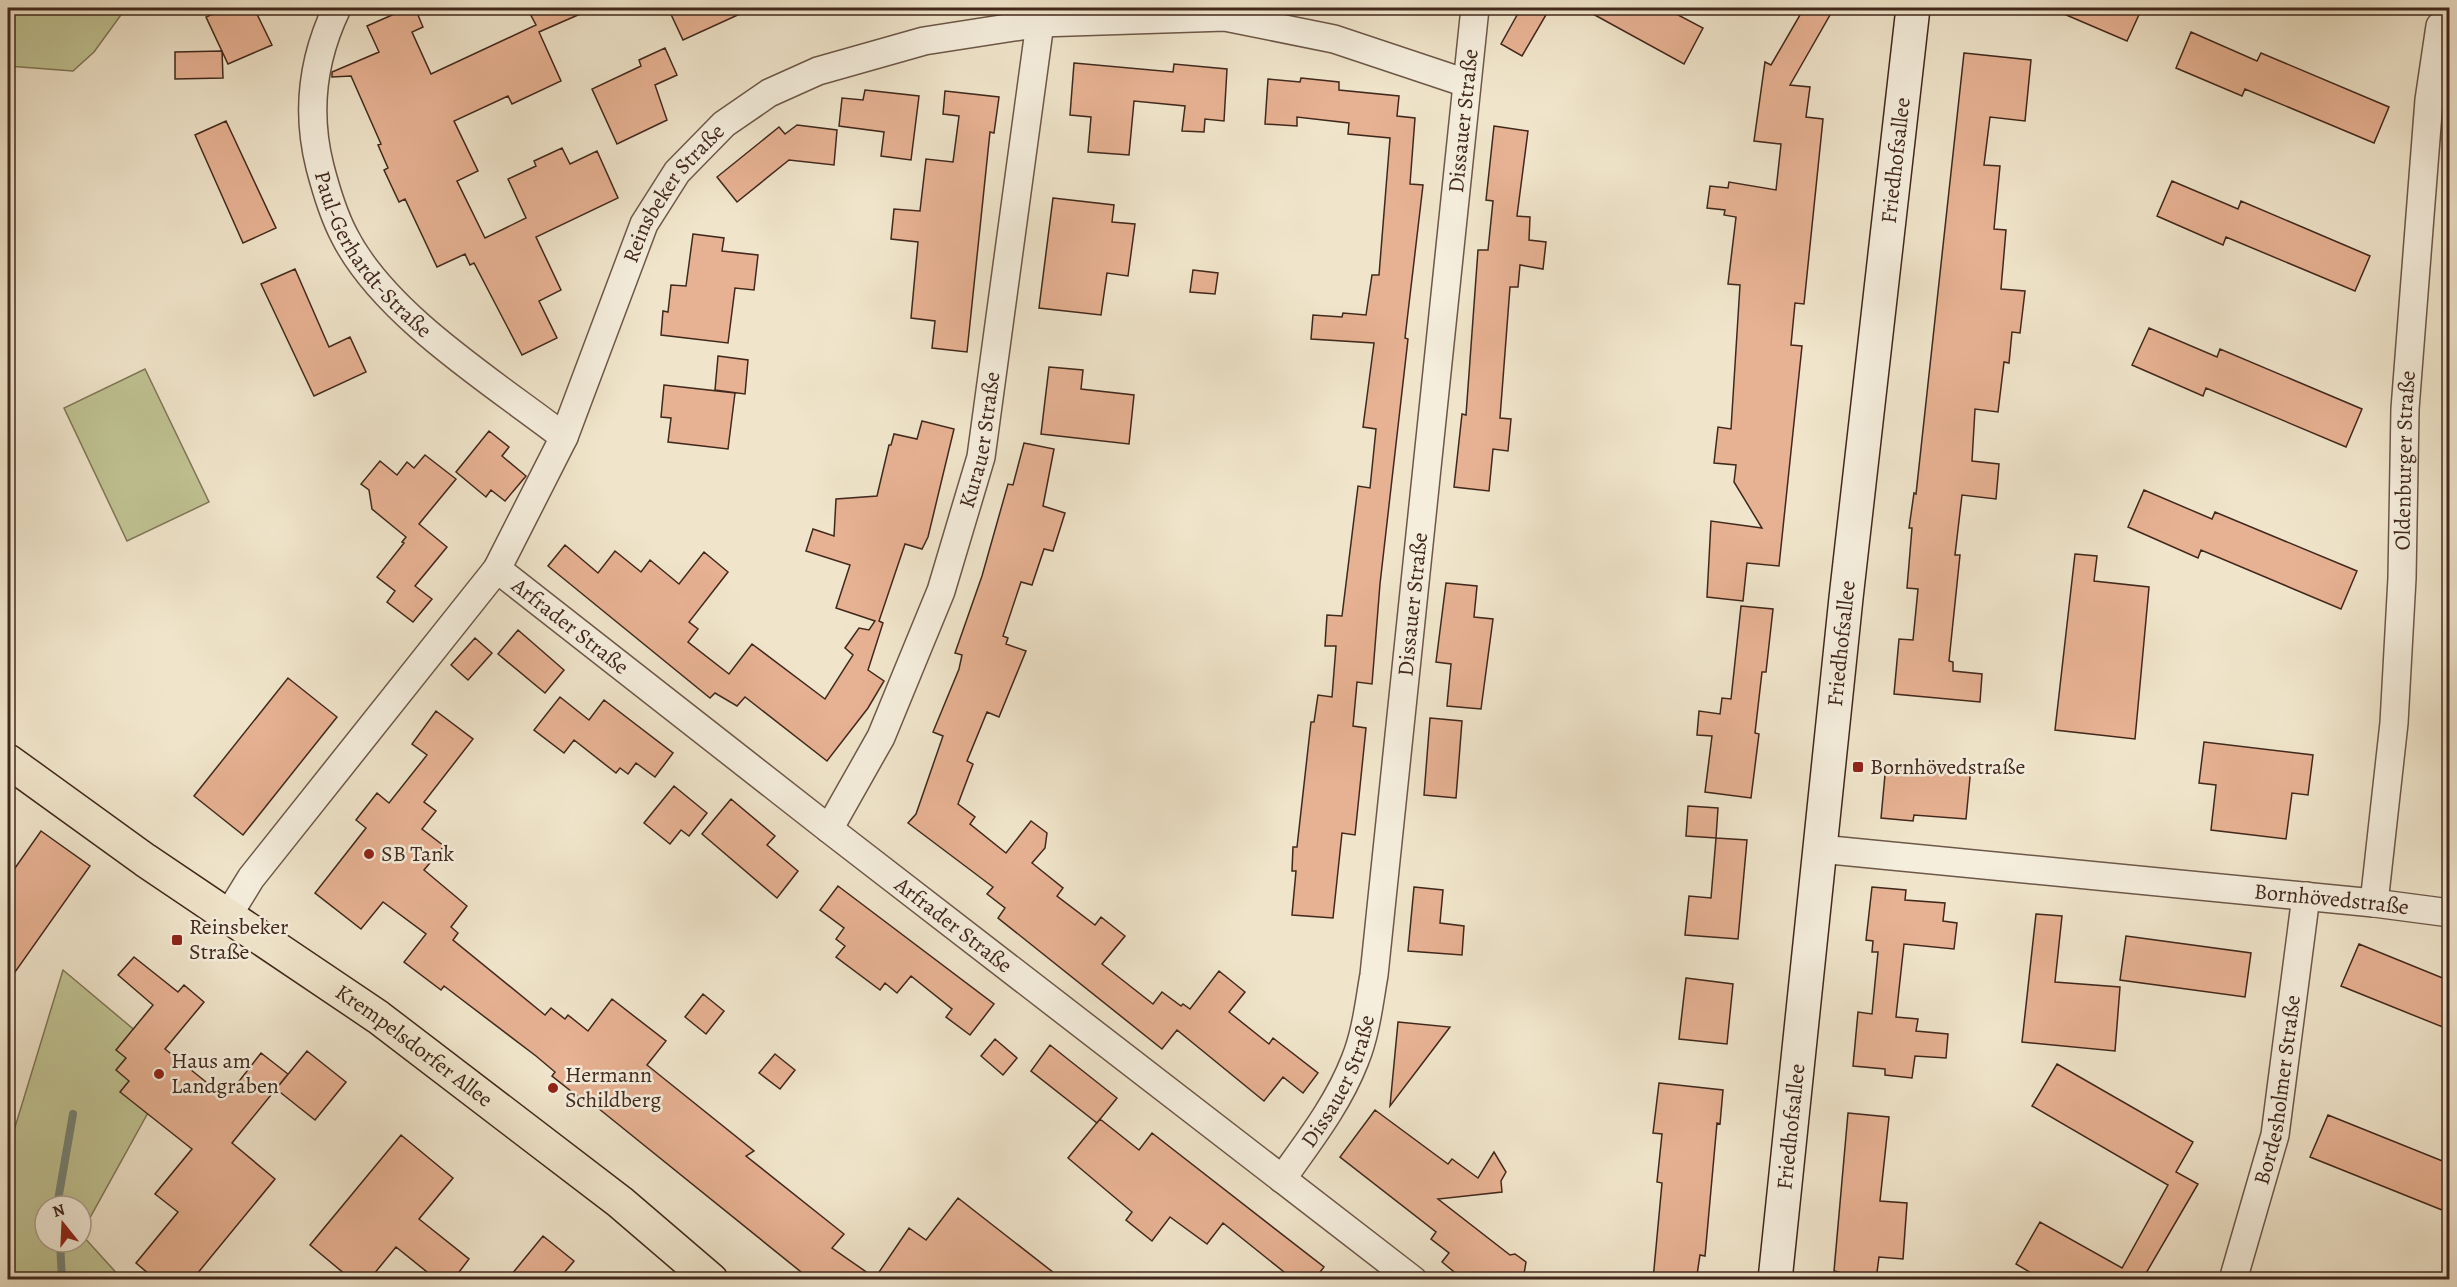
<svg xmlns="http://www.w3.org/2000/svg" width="2457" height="1287" viewBox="0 0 2457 1287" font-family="Alegreya,serif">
<rect width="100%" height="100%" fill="#f0e5cb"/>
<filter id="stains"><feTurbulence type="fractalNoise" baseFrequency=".00333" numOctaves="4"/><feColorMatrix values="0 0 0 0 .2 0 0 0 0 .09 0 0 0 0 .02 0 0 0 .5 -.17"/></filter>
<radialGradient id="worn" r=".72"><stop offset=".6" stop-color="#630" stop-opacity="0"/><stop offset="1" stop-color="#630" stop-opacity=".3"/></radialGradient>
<path fill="#c0c393" stroke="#807658" stroke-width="1.5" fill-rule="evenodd" d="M8 8H126L94 52 73 71 8 66Z
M145 369 209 502 127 541 64 408Z
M63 970 175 1064 81 1234 122 1279 8 1280V1150ZM45 1206H81V1242H45Z"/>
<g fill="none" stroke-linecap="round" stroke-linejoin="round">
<path stroke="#768377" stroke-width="8" d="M57 1206 73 1114
M60 1242 62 1280"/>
</g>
<path fill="#e7b293" stroke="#41281c" stroke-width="1.5" d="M226 8H254L272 45 228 64 206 17Z
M408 8H415L423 27 412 32 431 74 536 25 527 8H594L539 32 561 81 512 104 508 96 454 121 478 171 457 181 485 238 526 218 508 179 536 166 534 161 562 148 570 164 597 151 618 198 536 237 561 290 539 301 557 338 522 355 474 263 470 265 465 254 437 267 405 199 399 202 384 170 388 168 378 145 381 144 351 76 332 77V72L379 52 367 26Z
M668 8H753L683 40Z
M1521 8H1550L1522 56 1501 44Z
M1582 8H1665L1703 28 1684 64Z
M1804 8H1834L1790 85 1810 87 1806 117 1823 119 1804 304 1795 303 1791 345 1802 346 1779 566 1747 563 1743 601 1707 597 1711 521 1762 528 1734 482 1736 465 1714 463 1718 427 1731 429 1740 285 1728 284 1736 217 1724 215 1725 210 1707 208 1710 186 1728 188 1729 182 1776 190 1781 144 1754 141 1765 62 1771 65Z
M2050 8H2142L2127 41Z
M2191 32 2257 61 2261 53 2389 107 2374 143 2245 89 2242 96 2176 68Z
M665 48 677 75 655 85 667 120 617 144 592 89 641 66 639 60Z
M222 51 223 78 175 79V52Z
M1964 53 2031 60 2025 121 1990 117 1984 165 2000 166 1994 229 2006 230 2001 289 2025 291 2020 333 2012 332 2009 363 2004 362 1998 412 1975 409 1972 461 1999 464 1996 499 1962 495 1955 555H1960L1949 661 1953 662V671L1982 674 1980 702 1894 694 1899 639 1913 640 1918 589 1907 588 1912 528H1909L1914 493 1916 494Z
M1074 63 1173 72 1174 64 1227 69 1224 121 1205 119 1204 132 1182 131 1185 106 1134 101 1129 155 1088 152 1091 117 1070 115Z
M1301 78 1339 82V90L1399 96 1397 116 1415 118 1410 184 1423 185 1405 338 1408 339 1380 584 1372 684 1357 682 1353 726 1366 728 1355 835 1342 833 1333 918 1292 915 1296 871H1292L1293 847H1297L1311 722H1314L1318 695 1332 697 1336 646H1325L1327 615 1342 616 1358 486 1370 488 1376 429 1363 427 1374 343 1311 339 1313 315 1342 317 1343 313 1366 315 1372 275H1379L1390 138 1348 134 1349 123 1297 117V126L1265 124 1268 79 1300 82Z
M865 90 919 96 911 160 881 156 884 132 839 126 842 98 863 100Z
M945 91 999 97 994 133 990 132 967 352 932 348 935 321 911 318 918 242 891 239 894 209 920 211 926 159 953 162 959 116 943 114Z
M226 121 276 228 243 243 195 135Z
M797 125 837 130 834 165 789 160 737 202 717 177 779 127 785 134Z
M1494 126 1528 131 1517 216 1530 217 1529 240 1546 242 1543 269 1520 265 1518 287H1510L1500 418 1511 419 1508 451 1493 449 1489 491 1454 487 1462 414 1466 415 1478 250H1488L1493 201 1486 200Z
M2172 181 2238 209 2241 201 2370 256 2355 291 2226 237 2223 245 2157 216Z
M1053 198 1114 205 1112 222 1135 224 1128 276 1107 273 1101 315 1039 308Z
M693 234 724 238 722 251 758 255 754 290 735 288 728 343 661 335 663 311 668 312 671 285 686 286Z
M295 269 329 347 350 337 366 372 314 396 261 284Z
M1193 270 1218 273 1215 294 1190 292Z
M2149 328 2217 357 2220 349 2362 409 2346 447 2206 388 2203 396 2132 365Z
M718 356 748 360 745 394 715 390Z
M1049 367 1083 370 1081 389 1134 395 1129 444 1041 434Z
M664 385 735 393 728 449 668 442 671 418 661 417Z
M922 421 954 429 928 537 922 549 905 544 879 621 883 623 868 670 884 681 868 708 827 761 745 697 737 706 715 693 710 698 548 566 565 545 598 573 615 551 641 572 650 560 679 584 704 552 728 572 689 622 698 629 688 642 729 674 752 644 825 699 853 655 845 648 859 628 869 630 875 621 836 608 850 565 806 551 813 529 834 536 836 499 877 496 889 445H891L894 434 917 439Z
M489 431 509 447 502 456 526 476 505 501 491 490 486 497 456 472Z
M1024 443 1054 449 1043 506 1065 513 1053 551 1044 549 1032 585 1021 582 1003 636 1008 638 1006 644 1026 651 999 717 987 712 967 761 973 764 958 804 975 817 970 824 1006 853 1031 821 1047 833 1045 848 1032 863 1063 888 1057 896 1095 925 1101 917 1125 936 1102 964 1153 1004 1162 992 1181 1006 1183 1004 1190 1009 1219 971 1245 992 1229 1012 1269 1044 1273 1038 1318 1073 1303 1093 1283 1077 1264 1101 1177 1030 1162 1049 998 918 1005 908 987 894 993 887 908 823 916 814 943 736 933 732 959 669 962 655 955 653 982 576 1008 484 1013 485Z
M425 455 456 479 419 524 447 547 415 586 432 599 413 622 387 602 395 591 377 577 404 543 402 542 406 537 372 509 369 490 361 484 380 461 397 475 407 462 414 468Z
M2144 490 2212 519 2215 512 2357 571 2341 609 2201 550 2198 558 2128 527Z
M2075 554 2097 556 2094 581 2149 587 2135 739 2055 730Z
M1446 583 1477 586 1474 617 1493 619 1481 709 1447 706 1451 664 1436 662Z
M1741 606 1773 609 1766 672H1762L1755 733 1759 734 1751 798 1705 792 1712 736 1697 735 1699 711 1720 714 1722 698 1731 699Z
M518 630 564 670 545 693 498 654Z
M475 638 492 653 468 680 451 665Z
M288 678 337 717 243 835 194 796Z
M560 697 589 720 604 700 673 753 655 777 636 763 628 774 620 768 616 773 574 740 564 753 534 730Z
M436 711 473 739 424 802 436 811 422 829 444 846 424 870 467 906 451 927 458 933 453 940 545 1015 551 1008 565 1019 568 1015 588 1031 612 999 666 1041 647 1065 754 1151 746 1156 844 1234 832 1248 875 1278 909 1228 926 1240 958 1198 1063 1280H811L593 1104 591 1107 552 1076 555 1072 536 1056 444 986 441 990 404 962 426 934 383 902 361 929 315 893 366 828 356 820 377 793 389 803 427 755 412 744Z
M1430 718 1462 721 1456 798 1424 795Z
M2204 742 2313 755 2308 795 2292 793 2286 839 2211 830 2216 785 2199 783Z
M1886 764 1946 770 1947 764 1971 767 1966 819 1914 815 1913 821 1881 818Z
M674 786 707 813 689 836 681 830 670 844 644 823Z
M731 799 775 836 767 845 798 871 777 898 702 834Z
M1688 806 1718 808 1716 838 1686 836Z
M41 831 90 866 8 982V878Z
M1716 838 1747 840 1738 939 1685 935 1689 896 1711 898Z
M838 886 994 1004 970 1035 946 1017 952 1009 911 976 897 993 885 983 880 990 836 957 845 946 836 939 844 928 820 910Z
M1414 887 1443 890 1440 923 1464 926 1462 955 1408 951Z
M1872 887 1906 890 1905 900 1945 903 1943 921 1957 923 1954 949 1904 944 1896 1017 1918 1019 1916 1031 1948 1034 1946 1058 1915 1056 1912 1078 1885 1075V1069L1853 1066 1858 1012 1872 1014 1878 952H1872L1873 941 1866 940Z
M2036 914 2062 916 2055 982 2120 987 2115 1051 2022 1042Z
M2126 936 2251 953 2245 997 2120 980Z
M2359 944 2450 981V1030L2341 986Z
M134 957 178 992 184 985 204 1002 165 1049 226 1098 261 1053 288 1074 232 1143 275 1179 192 1280H156L136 1263 178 1212 155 1194 192 1149 120 1092 129 1081 116 1070 126 1058 116 1050 153 1005 118 975Z
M1686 978 1733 984 1727 1044 1679 1039Z
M703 994 724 1011 706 1034 685 1017Z
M1398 1022 1450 1027 1390 1106Z
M995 1039 1017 1058 1003 1075 981 1056Z
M1050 1045 1117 1098 1097 1123 1031 1071Z
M307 1051 346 1082 315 1120 276 1089Z
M775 1054 795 1070 780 1089 759 1073Z
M2057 1064 2193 1142 2176 1172 2198 1184 2142 1280H2043L2016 1264 2040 1222 2122 1268 2168 1185 2032 1106Z
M1659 1083 1723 1090 1720 1124 1717 1123 1705 1256 1700 1255 1697 1275 1677 1273 1676 1280H1653L1662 1183 1657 1182 1662 1134 1653 1133Z
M1375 1110 1448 1164 1452 1159 1478 1178 1494 1152 1506 1172 1501 1181 1502 1192 1438 1199 1510 1255 1515 1254 1526 1262 1523 1280H1464L1442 1262 1449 1253 1431 1239 1436 1232 1340 1157Z
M1848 1113 1889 1117 1880 1201 1907 1203 1903 1259 1879 1257 1876 1280H1838L1839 1272 1834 1271Z
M2328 1115 2450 1164V1191L2442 1210 2310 1157Z
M1100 1119 1139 1150 1152 1133 1324 1267 1314 1280H1294L1223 1223 1207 1244 1170 1217 1152 1241 1126 1220 1132 1212 1068 1158Z
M401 1135 453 1178 419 1219 469 1259 453 1280H437L396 1247 369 1280H352L310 1245Z
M543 1236 574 1261 558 1280H507Z"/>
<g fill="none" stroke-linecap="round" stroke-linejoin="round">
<g stroke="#6d5748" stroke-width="30">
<g id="street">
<path id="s1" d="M337 8C313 58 306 112 320 167 326 190 333 214 344 235 384 315 494 383 564 437"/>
<path id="s2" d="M497 569 829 829 1413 1280"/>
<path id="s3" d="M829 829 881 737 941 591 981 457 1040 23"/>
<path id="s4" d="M1820 849 2374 903 2450 913"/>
<path id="s5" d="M2374 903 2394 723 2402 578 2405 409 2429 100 2440 26H2450"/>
<path id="s6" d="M227 917 251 878 497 569 564 437 644 224 677 172 724 124 769 93 818 71 924 41 1040 23 1225 17 1334 39 1466 83"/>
<path id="s7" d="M1282 1179C1309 1141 1338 1104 1355 1060 1366 1033 1369 1003 1374 975L1475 8"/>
<path id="s8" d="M2233 1280 2275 1135 2306 896"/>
</g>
</g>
<g stroke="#41281c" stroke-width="36">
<g id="secondary">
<path id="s9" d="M1775 1280 1846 598 1913 8"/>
</g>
</g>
<g stroke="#41281c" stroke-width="36">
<g id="primary">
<path id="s10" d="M8 761 145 860 378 1017 620 1202 711 1280"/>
</g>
</g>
<use href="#street" stroke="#f5eedd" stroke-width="27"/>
<use href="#secondary" stroke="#f5eedd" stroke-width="33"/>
<use href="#primary" stroke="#f0e5cb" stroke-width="33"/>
</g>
<g fill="#8f2418" stroke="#f5eedd" stroke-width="2">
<rect x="1852" y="761" width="12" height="12" rx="3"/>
<circle cx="369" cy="854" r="6"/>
<rect x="171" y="934" width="12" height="12" rx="3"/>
<circle cx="159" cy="1074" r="6"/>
<circle cx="553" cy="1088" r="6"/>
</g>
<g text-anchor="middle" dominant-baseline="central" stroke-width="5" stroke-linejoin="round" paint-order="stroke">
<g font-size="22" fill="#41281c" stroke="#f5eedd">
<text stroke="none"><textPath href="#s7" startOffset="1086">Dissauer Straße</textPath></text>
<text stroke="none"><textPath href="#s9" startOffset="1126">Friedhofsallee</textPath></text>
<text stroke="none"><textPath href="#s6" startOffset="858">Reinsbeker Straße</textPath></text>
<text stroke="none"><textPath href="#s1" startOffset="267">Paul-Gerhardt-Straße</textPath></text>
<text stroke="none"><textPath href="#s3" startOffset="420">Kurauer Straße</textPath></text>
<text stroke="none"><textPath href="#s5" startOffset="444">Oldenburger Straße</textPath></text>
<text stroke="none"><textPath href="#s7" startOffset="600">Dissauer Straße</textPath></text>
<text stroke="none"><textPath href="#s2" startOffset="93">Arfrader Straße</textPath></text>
<text stroke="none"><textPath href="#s9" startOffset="640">Friedhofsallee</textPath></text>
<text stroke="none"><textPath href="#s4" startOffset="514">Bornhövedstraße</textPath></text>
<text stroke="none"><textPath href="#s2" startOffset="579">Arfrader Straße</textPath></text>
<text stroke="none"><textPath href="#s10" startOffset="496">Krempelsdorfer Allee</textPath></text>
<text stroke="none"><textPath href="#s7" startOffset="114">Dissauer Straße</textPath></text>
<text stroke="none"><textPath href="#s8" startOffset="196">Bordesholmer Straße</textPath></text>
<text stroke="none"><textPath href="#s9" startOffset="154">Friedhofsallee</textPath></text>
</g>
<g font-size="22" fill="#41281c" stroke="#f5eedd" text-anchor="start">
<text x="1870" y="767">Bornhövedstraße</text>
<text x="381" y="854">SB Tank</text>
<text x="189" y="927">Reinsbeker<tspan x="189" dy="25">Straße</tspan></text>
<text x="171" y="1061">Haus am<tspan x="171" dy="25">Landgraben</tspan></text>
<text x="565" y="1075">Hermann<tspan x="565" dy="25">Schildberg</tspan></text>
</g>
</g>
<rect width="2457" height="1287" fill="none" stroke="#f0e5cb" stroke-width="30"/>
<rect x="9" y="9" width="2439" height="1269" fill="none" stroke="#41281c" stroke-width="3"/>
<rect x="15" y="15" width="2427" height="1257" fill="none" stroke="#41281c" stroke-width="1.5"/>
<g transform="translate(63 1224) rotate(342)"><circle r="28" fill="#f5eedd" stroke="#ad9f90" stroke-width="1.5"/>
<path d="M0-4.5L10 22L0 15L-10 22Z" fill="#8f2418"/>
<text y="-9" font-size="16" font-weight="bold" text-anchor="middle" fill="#41281c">N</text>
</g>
<rect width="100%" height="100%" filter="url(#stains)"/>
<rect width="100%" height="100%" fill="url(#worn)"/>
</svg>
